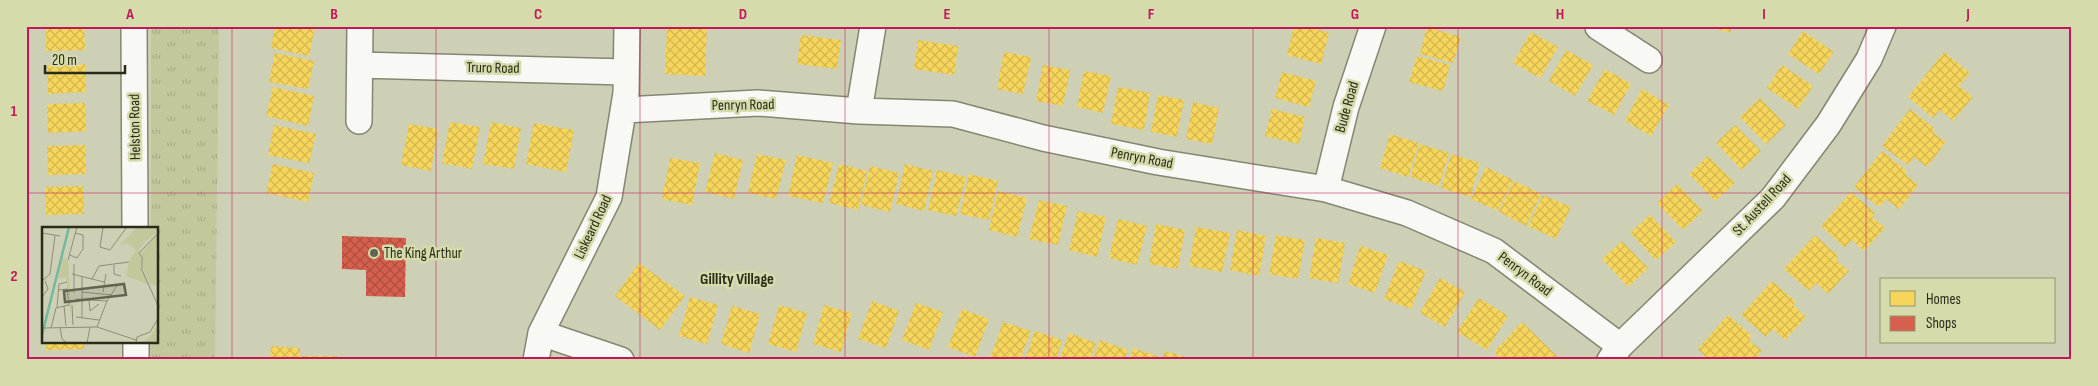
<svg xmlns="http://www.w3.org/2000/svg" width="2098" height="386" viewBox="0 0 2098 386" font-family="'Sofia Sans Condensed',sans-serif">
<defs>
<pattern id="grass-tufts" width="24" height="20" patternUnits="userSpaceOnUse" patternTransform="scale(1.25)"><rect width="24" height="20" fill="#c3c89c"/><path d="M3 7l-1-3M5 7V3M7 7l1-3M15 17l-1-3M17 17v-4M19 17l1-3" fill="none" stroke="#a8ac86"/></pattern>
<pattern id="homes-cross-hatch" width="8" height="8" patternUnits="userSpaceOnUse" patternTransform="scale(1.25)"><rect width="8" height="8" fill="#f6d55c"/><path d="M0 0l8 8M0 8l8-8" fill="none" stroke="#d3b74f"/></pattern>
<pattern id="shops-cross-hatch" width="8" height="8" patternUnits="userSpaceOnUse" patternTransform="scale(1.25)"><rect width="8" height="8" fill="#d6604d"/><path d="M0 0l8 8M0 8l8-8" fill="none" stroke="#ae4f3f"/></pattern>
</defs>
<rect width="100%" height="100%" fill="#cdd0b5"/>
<path fill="url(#grass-tufts)" d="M151 26H219L215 360H150V342H158V228H151Z"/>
<path fill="url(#homes-cross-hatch)" d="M46 26H84L85 50 46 51Z
M275 26 315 27 309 56 271 48Z
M667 26 707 27 705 76 665 74Z
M942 26H960V30Z
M1294 26H1307L1329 33 1321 64 1287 55Z
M1707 26H1732L1730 33Z
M1427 27 1461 37 1453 63 1420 54Z
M1803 31 1834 52 1819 74 1788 54Z
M1531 32 1558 47 1540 78 1513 63Z
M801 35 841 40 837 69 797 64Z
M918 40 958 46 954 75 914 69Z
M1566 50 1593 65 1575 96 1549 81Z
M1004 52 1031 57 1023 94 997 89Z
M1944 52 1970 73 1959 86 1973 97 1953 121 1940 110 1933 118 1908 97Z
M275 53 314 61 308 89 269 82Z
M1417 56 1450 65 1443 91 1409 82Z
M85 64 86 92 48 94 47 65Z
M1043 65 1070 70 1063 106 1036 101Z
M1782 65 1813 86 1798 109 1767 88Z
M1605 69 1631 84 1614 115 1587 101Z
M1084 71 1111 76 1103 113 1077 107Z
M1282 72 1316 81 1309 107 1275 98Z
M273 87 314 96 308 126 266 116Z
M1118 87 1150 93 1144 130 1111 124Z
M1642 89 1669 105 1651 136 1625 121Z
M1158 95 1184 100 1177 137 1151 132Z
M1760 98 1786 125 1766 144 1740 117Z
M1193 102 1219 108 1212 144 1186 139Z
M85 103 86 131 48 133 47 104Z
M1272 109 1305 117 1299 144 1265 136Z
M1910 109 1935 129 1932 132 1946 142 1927 167 1914 157 1908 165 1882 146Z
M450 122 480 127 472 169 442 163Z
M491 122 521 128 514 169 483 164Z
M534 123 574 130 566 172 526 164Z
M409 124 438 129 431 171 401 165Z
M274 125 316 134 309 163 268 155Z
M1735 125 1761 151 1742 170 1716 143Z
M1390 134 1419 143 1408 177 1380 168Z
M1420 144 1449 153 1439 186 1410 177Z
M85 145 86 174 48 175 47 146Z
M1882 151 1907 171 1905 174 1918 185 1899 209 1886 199 1879 207 1854 187Z
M715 153 743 160 734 199 705 192Z
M757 154 786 160 776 199 748 193Z
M1451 154 1480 163 1470 197 1441 188Z
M797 155 833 163 823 203 788 196Z
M1708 156 1735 183 1715 201 1689 174Z
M670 158 700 163 692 205 662 199Z
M273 164 314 173 308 202 266 193Z
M839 164 867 171 858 210 829 203Z
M905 164 933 171 924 211 896 204Z
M870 166 899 173 890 212 861 205Z
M1486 167 1513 180 1498 211 1471 199Z
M937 170 966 177 956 216 928 210Z
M969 174 998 181 989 220 960 214Z
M1514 181 1541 194 1526 226 1499 212Z
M1677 184 1703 211 1683 230 1657 203Z
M83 186 84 214 46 215 45 187Z
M998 191 1027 198 1017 237 989 230Z
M1851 192 1875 213 1872 217 1885 228 1864 251 1852 240 1845 248 1821 226Z
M1543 195 1571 207 1556 239 1528 226Z
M1039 200 1067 206 1058 245 1029 239Z
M1078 211 1106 217 1097 257 1069 250Z
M1650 215 1676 242 1656 260 1630 233Z
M1118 219 1147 226 1137 265 1109 258Z
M1156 224 1185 230 1178 269 1149 264Z
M85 226V228H63V227Z
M1196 227 1230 233 1222 272 1189 266Z
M1237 230 1266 236 1259 276 1230 270Z
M1276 235 1305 240 1298 279 1269 274Z
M1815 235 1838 256 1836 260 1849 271 1828 294 1816 283 1809 291 1784 269Z
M1316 238 1345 243 1338 283 1309 278Z
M1622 241 1648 268 1628 287 1602 259Z
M1360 246 1388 255 1375 293 1348 284Z
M1399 261 1426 271 1411 309 1384 299Z
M639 263 685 296 660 330 615 296Z
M1440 278 1465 292 1445 327 1420 313Z
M1772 281 1796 302 1793 305 1806 317 1785 340 1773 329 1766 337 1741 315Z
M690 297 718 305 707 344 679 336Z
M1479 298 1508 316 1487 350 1457 332Z
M872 301 899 311 886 348 858 339Z
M916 303 943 312 929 350 902 340Z
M779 305 807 313 796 352 768 344Z
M824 305 852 313 841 352 813 344Z
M732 306 760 314 749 353 721 344Z
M962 309 989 319 975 357 948 347Z
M1728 315 1752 336 1749 340 1762 351 1754 360H1709L1698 349Z
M1003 322 1031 331 1020 360 990 359Z
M1522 322 1559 358 1557 360H1502L1494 352Z
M1035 331 1062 340 1056 360H1025Z
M1069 333 1096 343 1090 360H1059Z
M1100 340 1128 350 1124 360H1093Z
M46 342H84V349L46 350Z
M271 346 300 348V356H337V360H270Z
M1133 348 1160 357 1159 360H1129Z
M1165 351 1193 359V360H1162Z"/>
<path fill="url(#shops-cross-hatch)" d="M342 236 406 238 405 297 366 296V270L342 269Z"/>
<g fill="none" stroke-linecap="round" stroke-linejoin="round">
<g stroke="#848672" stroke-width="28">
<path id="street" d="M134 26 135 228
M1598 27 1649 60
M360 65 626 72
M624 110 758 103 859 111 953 114 1043 138 1158 162 1326 189 1407 213 1494 251 1620 346
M859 111 873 26
M359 121 360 26
M1326 189 1346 107 1373 26
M541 333 621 360
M136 342V360
M536 360 541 333 609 197 626 93 627 26
M1610 360 1620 346 1773 198 1828 125 1869 59 1883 26"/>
</g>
<use href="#street" stroke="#f8f8f4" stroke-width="25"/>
</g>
<path fill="none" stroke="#c2185b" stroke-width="1" stroke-opacity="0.55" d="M232 26V360M436 26V360M640 26V360M845 26V360M1049 26V360M1253 26V360M1458 26V360M1662 26V360M1866 26V360M26 193H2072"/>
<circle fill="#636550" stroke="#d5dbaa" stroke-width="2" cx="374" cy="253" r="5"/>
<g text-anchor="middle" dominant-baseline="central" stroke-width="5" stroke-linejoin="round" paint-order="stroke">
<g font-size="15" fill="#2a2c19" stroke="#d5dbaa">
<text transform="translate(493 68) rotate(1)">Truro Road</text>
<text transform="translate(743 105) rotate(-1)">Penryn Road</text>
<text transform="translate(1347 107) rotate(-74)">Bude Road</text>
<text transform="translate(135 127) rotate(-91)">Helston Road</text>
<text transform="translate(1142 158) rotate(11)">Penryn Road</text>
<text transform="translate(1762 205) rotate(-47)">St. Austell Road</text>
<text transform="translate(593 227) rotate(-65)">Liskeard Road</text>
<text transform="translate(1525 274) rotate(37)">Penryn Road</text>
</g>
<g font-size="15" fill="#2a2c19" stroke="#d5dbaa" text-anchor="start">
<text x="384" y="253">The King Arthur</text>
</g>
<g font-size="16" font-weight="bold" fill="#2a2c19" stroke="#d5dbaa">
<text x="737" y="279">Gillity Village</text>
</g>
</g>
<g transform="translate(42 227)">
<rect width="116" height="116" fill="#cdd0b5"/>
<path d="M106 0H116V4L103 15 94 9ZM116 6V59L109 58 102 44 99 26ZM21 31 26 32 30 98 24 51 16 52ZM113 101H116V116H99L109 109Z" fill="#c3c89c"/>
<path d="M95 0H106L94 9 103 15 96 24 99 28 100 43 108 58 84 49 87 34 94 23 85 16 77 19Z" fill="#c3c89c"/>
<path fill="none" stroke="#76b89f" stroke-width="2.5" d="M0 108 27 0"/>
<path fill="none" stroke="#8c8e77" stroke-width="1" d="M117 5 97 26 100 30V43L117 81M0 6 18 9M58 20 68 23 85 0M58 20 61 0M28 28 35 31 41 22V8L33 6M26 33 35 0M32 37V66M72 38V47L79 49M30 47 62 55M40 49V91M50 52 57 39 87 35M0 54 8 47 13 9M40 65 70 68M61 65 64 47M0 70 6 62 3 54M34 72 65 74M47 73 48 84 57 77M65 74 76 57M30 78 31 98M22 79 24 99M15 80 17 57 25 55M34 90 57 93M18 100 20 112 25 116M55 100 65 74M0 101 55 100 94 113M9 101 14 81 27 78 25 62 16 63M45 116 48 100M94 116 95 110 108 105 117 90"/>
<path fill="#636550" fill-opacity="0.15" stroke="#636550" stroke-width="2.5" d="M82 57 84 68 23 75 22 64Z"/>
<rect width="116" height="116" fill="none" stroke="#2a2c19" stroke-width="2.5"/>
</g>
<rect width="2098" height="386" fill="none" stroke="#d5dbaa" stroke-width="55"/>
<rect x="1880" y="278" width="175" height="65" fill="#d5dbaa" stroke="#919570"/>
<rect x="1890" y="291" width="25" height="15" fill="#f6d55c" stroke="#919570"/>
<text x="1926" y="304" font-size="15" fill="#2a2c19">Homes</text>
<rect x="1890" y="316" width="25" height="15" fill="#d6604d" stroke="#919570"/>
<text x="1926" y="328" font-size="15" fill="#2a2c19">Shops</text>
<path d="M45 65v8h80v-8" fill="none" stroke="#2a2c19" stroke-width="2.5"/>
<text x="52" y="65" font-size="15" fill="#2a2c19" stroke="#d5dbaa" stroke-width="4" paint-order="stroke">20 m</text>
<rect x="28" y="28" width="2042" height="330" fill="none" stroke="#c2185b" stroke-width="2"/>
<g font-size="16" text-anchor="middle" font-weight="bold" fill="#c2185b">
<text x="130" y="19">A</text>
<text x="334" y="19">B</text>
<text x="538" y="19">C</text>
<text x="743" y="19">D</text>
<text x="947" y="19">E</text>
<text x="1151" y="19">F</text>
<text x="1355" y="19">G</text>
<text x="1560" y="19">H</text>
<text x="1764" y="19">I</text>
<text x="1968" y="19">J</text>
<text x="14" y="116">1</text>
<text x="14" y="281">2</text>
</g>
</svg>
